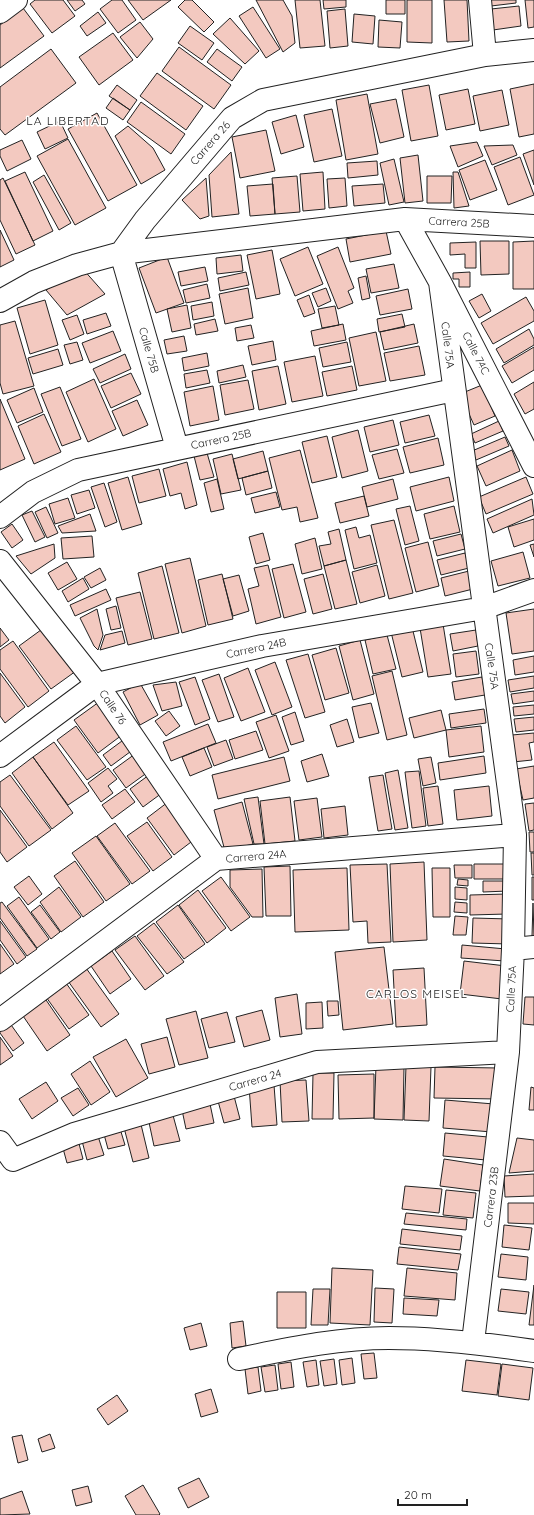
<svg xmlns="http://www.w3.org/2000/svg" width="534" height="1515" viewBox="0 0 534 1515" font-family="Quicksand,sans-serif">
<rect width="100%" height="100%" fill="#fff"/>
<path fill="#f3c9c0" stroke="#222" d="M35 0H63L75 16 52 33 30 4Z
M67 0H82L85 4 75 11Z
M112 0H122L136 20 118 33 100 9Z
M128 0H171L143 20Z
M185 0H192L214 22 204 32 178 7Z
M256 0H283L292 16 295 43 283 52Z
M295 0H320L325 46 300 48Z
M323 0H346V7L324 9Z
M386 0H405V14H386Z
M407 0H432V43L407 42Z
M444 0H467L469 41 447 42Z
M491 0H516V3L491 6Z
M525 0H534V27L528 28Z
M519 6 521 26 493 30 491 9Z
M253 7 280 49 266 58 239 16Z
M23 8 44 36 0 68V25Z
M345 9 348 46 330 48 327 11Z
M98 12 106 23 87 36 80 26Z
M354 14 375 16 373 44 352 42Z
M230 18 259 51 245 64 213 34Z
M379 20 402 22 400 48 378 47Z
M140 22 153 39 137 58 120 37Z
M190 26 214 43 202 60 178 43Z
M113 33 133 60 99 85 79 57Z
M179 47 231 85 214 109 162 71Z
M51 49 76 83 5 135 0 129V87Z
M217 49 242 67 232 81 207 62Z
M157 73 203 106 186 130 140 96Z
M534 84V134L519 137 510 89Z
M117 85 137 100 130 110 109 96Z
M429 85 438 136 411 141 402 90Z
M468 89 475 124 446 130 439 95Z
M502 90 509 125 480 131 473 96Z
M367 94 378 154 346 160 336 100Z
M113 98 130 110 123 120 106 108Z
M396 99 404 137 380 143 370 104Z
M141 102 185 134 171 154 127 122Z
M332 109 342 156 314 162 304 115Z
M97 113 137 185 108 201 68 129Z
M296 115 304 147 281 154 272 122Z
M60 121 68 138 45 149 37 132Z
M128 126 153 148 165 170 141 184 115 136Z
M266 130 275 171 240 178 232 137Z
M68 139 106 208 75 225 37 156Z
M22 140 31 159 7 171 0 156V150Z
M477 142 483 156 458 167 450 146Z
M513 145 517 155 492 165 484 146Z
M534 150V185L523 154Z
M231 152 239 214 212 217 209 175Z
M418 155 423 201 405 203 400 158Z
M520 157 534 195 508 205 494 167Z
M394 159 404 202 389 205 380 163Z
M485 160 497 190 470 200 459 170Z
M377 161 378 175 348 178 347 163Z
M25 172 53 231 33 241 5 181Z
M323 172 325 209 303 211 300 174Z
M453 172H458L469 206 454 208Z
M44 175 71 223 59 230 33 182Z
M297 176 300 212 275 214 272 178Z
M427 176H452L451 203H427Z
M3 178 35 245 16 254 0 220V180Z
M206 178 209 216 200 219 182 200Z
M345 178 347 206 329 208 327 179Z
M273 184 275 214 250 216 247 186Z
M383 184 385 203 354 206 352 186Z
M0 230 14 260 0 267Z
M386 231 391 254 350 262 346 239Z
M480 241H509V274L481 275Z
M534 241V289H513V242Z
M476 242V268H465V254L450 255V243Z
M308 247 323 284 295 296 280 259Z
M338 247 354 288 348 291 353 303 338 309 317 256Z
M272 250 280 294 256 299 247 255Z
M241 255 243 271 217 274 216 258Z
M167 257 184 303 156 313 139 268Z
M394 264 399 288 371 293 366 269Z
M205 267 208 281 181 286 178 272Z
M82 268 105 294 67 315 46 290Z
M246 272 249 285 220 291 218 278Z
M470 272V287H459V279H453V273Z
M366 276 370 298 362 300 358 278Z
M207 284 210 298 186 303 183 290Z
M248 288 253 318 225 324 219 294Z
M326 288 331 301 318 307 312 293Z
M408 289 412 309 380 315 376 296Z
M482 294 491 311 479 318 469 301Z
M309 295 315 313 304 317 297 300Z
M526 297 534 311V321L493 344 481 323Z
M45 300 58 345 30 354 17 308Z
M212 302 214 316 193 320 191 306Z
M187 305 191 328 172 332 167 309Z
M335 306 339 325 322 328 318 309Z
M106 313 111 326 87 334 83 320Z
M402 314 405 327 379 332 377 319Z
M77 315 84 334 70 340 62 320Z
M215 319 218 331 196 335 194 324Z
M15 321 34 386 3 394 0 383V325Z
M343 324 346 340 314 346 311 331Z
M414 324 418 343 384 350 380 332Z
M251 325 254 338 237 341 235 328Z
M529 329 534 339V345L504 363 496 349Z
M113 331 121 351 90 363 82 343Z
M376 332 386 381 359 386 349 338Z
M184 336 187 351 167 354 164 340Z
M273 341 276 360 252 365 248 346Z
M77 342 83 360 70 364 64 345Z
M347 342 351 362 323 367 319 348Z
M419 346 425 375 390 381 384 353Z
M534 347V370L512 383 502 366Z
M58 349 63 365 33 374 28 358Z
M207 353 209 366 184 371 182 358Z
M125 354 131 369 100 383 93 369Z
M315 356 323 396 292 402 284 362Z
M243 365 246 377 219 383 217 371Z
M278 366 286 404 259 410 252 371Z
M352 366 357 390 327 396 322 372Z
M207 370 210 383 186 388 184 374Z
M131 373 141 394 111 408 101 386Z
M94 379 116 429 88 442 66 392Z
M248 380 254 409 225 415 220 385Z
M534 382V409L525 414 514 394Z
M482 385 495 416 474 425 460 394Z
M213 386 219 420 190 426 184 392Z
M60 387 81 439 62 446 41 394Z
M34 388 43 412 17 423 7 400Z
M0 399 25 459 0 470Z
M137 400 148 425 123 436 112 411Z
M44 414 61 452 34 464 18 426Z
M429 415 435 436 405 443 400 422Z
M393 420 399 445 370 452 364 427Z
M499 421 503 431 475 443 471 434Z
M358 430 368 471 342 478 332 437Z
M327 436 337 477 312 483 302 442Z
M505 437 509 446 476 460 472 451Z
M438 438 444 465 410 473 403 447Z
M397 449 404 473 379 479 372 455Z
M300 450 318 518 300 522 297 507 282 510 269 458Z
M512 450 520 471 486 486 477 466Z
M263 451 268 471 238 479 233 459Z
M207 453 214 477 200 480 194 456Z
M232 454 241 490 221 494 213 459Z
M187 462 197 505 185 509 181 493 170 496 163 469Z
M159 469 166 496 139 503 132 476Z
M268 471 272 488 246 495 242 478Z
M128 477 142 524 122 530 108 483Z
M449 477 454 501 416 511 410 487Z
M526 477 533 494 486 514 479 497Z
M217 479 224 509 211 512 204 483Z
M393 479 398 499 367 507 362 487Z
M104 483 117 522 105 527 91 487Z
M89 490 95 508 77 514 71 495Z
M276 492 280 507 255 513 251 498Z
M364 496 369 516 340 523 335 503Z
M68 498 75 518 55 524 49 504Z
M532 499 534 515 493 533 487 519Z
M410 506 419 541 405 545 396 509Z
M454 506 460 532 430 539 424 514Z
M46 507 58 533 47 538 35 512Z
M32 511 45 537 35 542 22 515Z
M90 514 96 531 62 533 58 526Z
M534 519V540L514 547 508 527Z
M394 520 413 593 389 599 371 525Z
M12 524 23 540 12 548 1 532Z
M356 527 359 538 370 535 377 563 354 569 345 530Z
M339 529 346 560 324 566 319 546 331 544 328 532Z
M263 533 270 560 256 564 249 537Z
M461 534 465 549 437 556 433 541Z
M92 536 94 557 63 559 61 538Z
M315 538 322 569 302 574 295 544Z
M428 542 439 586 416 592 405 548Z
M54 544 55 558 31 574 16 556Z
M534 544V557L530 545Z
M523 552 530 578 498 586 491 561Z
M465 553 469 568 441 575 437 560Z
M190 558 206 626 182 633 165 564Z
M346 560 357 604 335 609 324 566Z
M67 562 77 579 58 590 48 573Z
M293 564 306 612 284 618 272 569Z
M268 565 281 617 256 624 248 589 259 586 254 568Z
M377 565 385 596 360 603 352 572Z
M162 566 179 633 154 639 138 573Z
M100 568 106 580 91 588 84 577Z
M469 571 473 589 445 596 441 578Z
M222 574 233 619 208 625 198 580Z
M323 574 332 609 313 614 304 579Z
M239 575 249 611 233 616 223 579Z
M83 578 89 589 68 602 62 591Z
M106 589 111 600 75 616 70 605Z
M140 592 152 639 128 645 116 598Z
M116 606 121 628 111 630 106 609Z
M97 609 103 635 98 650 94 646 80 618Z
M534 609V651L512 654 506 613Z
M443 624 451 674 428 677 420 628Z
M45 627 76 671 51 689 19 646Z
M412 627 423 672 402 677 391 632Z
M0 628 9 640 0 647Z
M476 630 478 646 453 651 450 634Z
M122 631 125 643 100 650 105 635Z
M387 635 396 669 373 674 365 640Z
M360 640 374 694 353 700 339 646Z
M13 641 49 691 28 707 0 669V650Z
M336 648 349 693 325 700 312 655Z
M476 651 479 674 456 677 453 654Z
M308 654 325 712 305 718 286 660Z
M534 656V672L515 675 513 660Z
M275 662 292 707 272 715 255 670Z
M248 668 265 712 241 721 224 678Z
M392 671 407 735 387 740 372 676Z
M0 673 25 707 5 723 0 716Z
M219 674 234 717 218 722 202 680Z
M534 676V688L510 692 508 680Z
M195 677 210 719 195 725 179 682Z
M482 677 485 695 455 700 452 682Z
M176 682 182 706 162 711 153 685Z
M140 683 158 715 140 725 123 692Z
M534 691V701L513 704 511 694Z
M99 702 122 735 98 753 74 720Z
M371 703 379 733 359 738 352 707Z
M534 705V714L514 716 513 707Z
M484 709 486 723 451 728 449 714Z
M441 710 446 730 414 738 409 718Z
M169 711 180 726 166 736 155 721Z
M295 712 304 741 291 745 282 717Z
M276 715 289 751 269 758 256 722Z
M534 717V730L516 732 514 719Z
M347 719 354 742 337 747 330 725Z
M208 724 216 743 171 761 163 742Z
M76 726 106 767 87 780 57 740Z
M481 726 484 752 449 757 446 730Z
M256 731 263 750 235 759 229 740Z
M534 733V742L529 743 532 760 513 762 512 735Z
M126 738 134 749 111 766 103 755Z
M226 740 233 759 214 766 207 747Z
M54 742 89 791 68 805 33 757Z
M204 748 212 767 190 776 182 757Z
M135 754 148 772 126 788 113 770Z
M322 754 329 776 307 782 301 761Z
M484 756 486 773 440 780 438 763Z
M33 757 73 813 52 829 12 773Z
M284 757 290 781 218 799 212 775Z
M431 757 436 783 423 786 418 759Z
M534 766V798L523 800 516 769Z
M108 768 117 779 108 786 113 793 101 802 88 783Z
M398 770 408 828 395 830 385 773Z
M419 771 426 826 412 828 405 772Z
M10 775 51 830 29 846 0 806V782Z
M149 775 162 793 143 807 130 789Z
M383 775 392 829 378 831 369 777Z
M438 786 443 824 428 826 423 788Z
M489 786 492 816 457 820 454 790Z
M125 789 135 802 112 819 102 805Z
M258 797 264 844H254L244 799Z
M290 797 295 841 265 844 260 801Z
M317 798 322 837 299 840 294 801Z
M168 802 195 839 174 855 147 818Z
M242 802 253 844 225 851 214 810Z
M534 803V830L529 831 525 804Z
M345 806 348 835 324 838 321 809Z
M0 810 27 847 7 862 0 852Z
M147 822 172 857 153 871 127 836Z
M115 823 150 871 132 884 97 836Z
M529 832H534V852H530Z
M96 836 130 884 106 901 72 853Z
M531 853H534V875H532Z
M75 861 104 902 83 917 54 876Z
M424 862 427 940 393 942 390 864Z
M387 864 391 942 368 943 367 921 353 922 350 865Z
M474 864H507V879H474Z
M454 865H472V878H455Z
M290 866 291 916H266L264 867Z
M347 868 349 930 295 932 293 870Z
M432 868H450V917H433Z
M262 869 263 917H252L230 887V870Z
M29 876 42 894 28 905 14 887Z
M221 877 250 917 231 931 202 891Z
M532 877H534V900H532Z
M458 879 468 880V886L457 885Z
M483 881H507L508 891 483 892Z
M59 887 81 917 61 932 40 902Z
M455 887 467 888V900L455 899Z
M198 890 226 928 207 943 179 905Z
M507 894V914L470 915V895Z
M19 897 49 939 37 948 7 906Z
M2 902 37 949 27 956 0 918V903Z
M455 902 467 903V913L454 912Z
M533 903 534 936H532Z
M40 905 60 932 51 939 31 912Z
M178 905 205 944 184 959 156 922Z
M455 916 468 917 466 935H453Z
M473 918 510 919 509 944 472 943Z
M0 921 26 957 17 964 0 940Z
M154 923 184 962 167 974 137 936Z
M135 936 164 976 145 990 115 950Z
M0 944 14 964 0 974Z
M462 945 506 949 505 961 461 958Z
M384 947 393 1024 343 1030 335 952Z
M112 951 131 979 110 994 91 966Z
M464 961 506 966 502 999 460 994Z
M86 968 119 1014 101 1027 68 981Z
M424 968 427 1025 396 1027 393 970Z
M66 983 89 1015 69 1029 46 997Z
M297 994 302 1034 280 1037 275 998Z
M44 997 70 1035 47 1051 21 1013Z
M525 997H534V1025L523 1024Z
M327 1001H338L339 1015 328 1016Z
M322 1002 323 1028 306 1029V1003Z
M262 1010 270 1040 244 1047 236 1017Z
M196 1011 208 1058 179 1065 166 1019Z
M227 1012 235 1042 209 1048 201 1019Z
M9 1022 24 1043 13 1051 0 1033V1028Z
M0 1037 13 1056 0 1065Z
M167 1037 175 1067 149 1074 141 1044Z
M126 1039 148 1078 116 1097 93 1057Z
M90 1061 110 1092 91 1105 71 1074Z
M376 1066 404 1067 403 1120 374 1119Z
M406 1066 431 1067 429 1121 404 1120Z
M435 1067 499 1068 498 1099 434 1098Z
M313 1073H334L333 1119H312Z
M374 1074V1118L339 1119 338 1075Z
M306 1080 309 1121 282 1122 280 1081Z
M46 1082 58 1101 32 1119 19 1099Z
M274 1085 277 1125 252 1127 249 1086Z
M531 1087 534 1088V1110H529Z
M78 1088 89 1105 73 1116 61 1098Z
M234 1096 240 1119 224 1123 218 1101Z
M445 1100 494 1104 492 1132 443 1128Z
M210 1104 214 1123 186 1129 182 1110Z
M171 1108 180 1141 154 1146 147 1113Z
M139 1116 149 1158 133 1162 122 1120Z
M118 1122 125 1145 108 1149 102 1127Z
M97 1133 104 1155 87 1160 81 1137Z
M445 1133 488 1137 486 1160 443 1156Z
M77 1136 83 1159 67 1163 61 1141Z
M517 1138 534 1140V1171L509 1173Z
M444 1159 483 1165 480 1191 440 1186Z
M534 1174V1196L505 1197 504 1176Z
M405 1186 442 1189 439 1213 402 1209Z
M446 1190 476 1193 473 1218 443 1215Z
M508 1203H534V1224L508 1223Z
M406 1213 467 1219 466 1230 404 1224Z
M504 1225 532 1228 529 1250 502 1247Z
M402 1229 462 1236 460 1250 400 1244Z
M399 1247 461 1254 458 1270 397 1264Z
M501 1254 528 1257 526 1280 498 1277Z
M332 1268 373 1270 370 1325 330 1323Z
M407 1268 457 1273 455 1300 404 1296Z
M534 1285V1325H529Z
M375 1288 394 1289 392 1323 374 1322Z
M313 1289H330L328 1325H311Z
M501 1289 529 1292 526 1314 498 1311Z
M277 1292H306V1328H277Z
M404 1298 439 1300 437 1316 403 1314Z
M243 1321 246 1346 232 1348 230 1323Z
M201 1323 207 1346 190 1350 184 1328Z
M374 1353 377 1378 364 1379 361 1354Z
M352 1358 355 1383 342 1385 339 1360Z
M334 1359 337 1384 324 1386 320 1361Z
M316 1360 319 1385 307 1387 303 1362Z
M466 1360 501 1364 497 1395 462 1391Z
M291 1362 294 1387 281 1389 278 1364Z
M502 1364 533 1368 529 1400 498 1396Z
M275 1365 278 1390 265 1392 261 1367Z
M258 1367 261 1391 248 1394 245 1369Z
M211 1389 218 1412 201 1417 195 1394Z
M117 1395 128 1411 108 1425 97 1409Z
M50 1434 55 1448 42 1452 38 1439Z
M22 1435 28 1460 18 1463 12 1437Z
M199 1478 209 1497 188 1508 178 1488Z
M143 1485 160 1514 159 1515H136L125 1496Z
M88 1486 92 1502 76 1506 72 1490Z
M22 1491 30 1514 0 1515V1499Z"/>
<g fill="none" stroke-linecap="round" stroke-linejoin="round">
<g stroke="#222" stroke-width="24">
<path id="minor" d="M480 0 485 55
M0 12 16 0
M405 219 440 282 534 466
M121 253 145 220 232 118 263 100 485 55 534 50
M121 253 177 448
M440 282 515 835 513 949 508 1052 473 1342
M0 301 34 282 77 265 121 253 405 219 534 226
M0 517 33 492 78 470 454 390
M0 561 97 684 216 859
M0 756 97 684 262 646 484 608 534 590
M513 949 534 947
M0 1020 216 859 515 835
M0 1142 13 1160 74 1134 317 1062 508 1052
M239 1359C288 1349 338 1338 389 1338 438 1338 486 1344 534 1351"/>
</g>
<use href="#minor" stroke="#fff" stroke-width="22"/>
</g>
<g text-anchor="middle" dominant-baseline="central" stroke-width="3" stroke-linejoin="round" paint-order="stroke">
<g font-size="11" fill="#222" stroke="#fff">
<text transform="translate(210 143) rotate(-49)">Carrera 26</text>
<text transform="translate(459 222) rotate(3)">Carrera 25B</text>
<text transform="translate(448 345) rotate(83)">Calle 75A</text>
<text transform="translate(149 350) rotate(74)">Calle 75B</text>
<text transform="translate(476 353) rotate(63)">Calle 74C</text>
<text transform="translate(221 439) rotate(-12)">Carrera 25B</text>
<text transform="translate(256 648) rotate(-12)">Carrera 24B</text>
<text transform="translate(492 666) rotate(82)">Calle 75A</text>
<text transform="translate(113 707) rotate(56)">Calle 76</text>
<text transform="translate(256 856) rotate(-5)">Carrera 24A</text>
<text transform="translate(511 989) rotate(-87)">Calle 75A</text>
<text transform="translate(255 1080) rotate(-16)">Carrera 24</text>
<text transform="translate(491 1197) rotate(-83)">Carrera 23B</text>
</g>
<g font-size="12" letter-spacing="1" fill="#222" stroke="#fff">
<text x="68" y="120">LA LIBERTAD</text>
<text x="417" y="993">CARLOS MEISEL</text>
</g>
</g>
<path d="M398 1499v6h69v-6" fill="none" stroke="#222222" stroke-width="2"/>
<text x="404" y="1499" font-size="12" fill="#222222" stroke="#ffffff" stroke-width="3" paint-order="stroke">20 m</text>
</svg>
